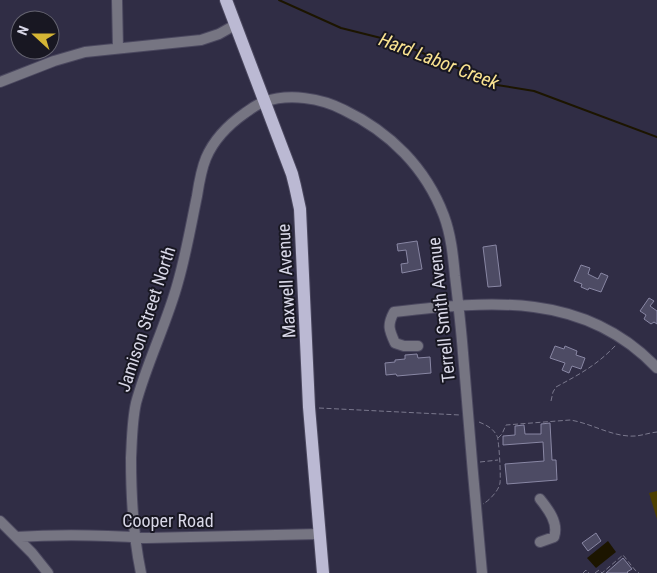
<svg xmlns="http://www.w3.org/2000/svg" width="657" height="573" viewBox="0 0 657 573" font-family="'Roboto Condensed',sans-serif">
<rect width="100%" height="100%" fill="#302d45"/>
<path fill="#4d3f00" d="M657 491V519L649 493Z"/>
<path fill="#1c1500" d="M608 541 616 552 596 568 587 558Z"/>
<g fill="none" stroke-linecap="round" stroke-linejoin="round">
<path stroke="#1c1500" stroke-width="2" d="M279 0 341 28 397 42 497 85 534 91 657 137"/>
</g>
<path fill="#4d4b64" stroke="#8987a4" d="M417 241 422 269 402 273 401 264 408 263 406 250 398 251 397 244Z
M496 245 501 286 488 287 483 247Z
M581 265 590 268 588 274 598 279 601 273 608 276 601 292 589 288 588 290 581 287 582 284 574 281Z
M649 298 654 301 650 306 657 311V324L654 322 651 324 644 319 646 315 640 311Z
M555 346 564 349 565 346 577 351 576 355 585 358 581 369 572 366 569 373 562 370 565 363 550 358Z
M417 354 418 358 430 357 431 373 397 376 396 374 386 375 385 363 395 362V360L405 359V355Z
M550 423 552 460H556L557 480 507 484 505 464 544 461 543 442 503 445V436L515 435V426L524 425 525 434H541V424Z
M596 533 601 541 588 551 582 543Z
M623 558 632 569 627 572 628 573H606Z"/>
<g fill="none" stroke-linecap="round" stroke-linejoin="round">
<g stroke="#4b485f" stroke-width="12">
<path id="minor" d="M117 0 118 48
M0 82 54 61 85 52 201 40 219 34 235 25
M418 346H404L395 343C389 330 387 325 394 312 490 301 584 291 657 368
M0 521 32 553 48 573
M16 537C60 534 104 535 147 538L319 534
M540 542 554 537C559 523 548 509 540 499
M141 573C133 535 131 496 131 458 132 439 132 421 136 403 147 362 167 323 178 282 186 254 191 225 197 196 199 183 201 170 206 158 214 139 228 125 245 113 251 109 257 104 264 102 289 93 321 98 344 110 390 132 426 168 444 216 451 235 453 255 455 276 458 301 461 327 463 353 469 426 475 500 482 573"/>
</g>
<g stroke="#4b485f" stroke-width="14">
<path id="major" d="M226 0 292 174 295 186 300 209 309 407 323 573"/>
</g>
<path stroke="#7a788d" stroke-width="1" stroke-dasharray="5 2.5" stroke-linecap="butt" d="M551 401 553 392 556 387C580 374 597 365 616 345
M319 408 460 415
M479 422C486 425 493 428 497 436 499 440 501 476 500 483 499 490 490 500 483 504
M498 438 502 434 506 425 570 420C590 423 609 435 629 436 639 437 647 433 657 432
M480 462 498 460
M583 573 586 570 589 573
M595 573 599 570 602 573 623 555 635 570 639 573"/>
<use href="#minor" stroke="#767582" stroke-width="10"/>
<use href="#major" stroke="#bbb9d3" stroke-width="12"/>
</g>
<g text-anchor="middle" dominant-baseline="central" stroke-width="4" stroke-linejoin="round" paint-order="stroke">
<g font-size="18" fill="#d8d7e7" stroke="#181722">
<text transform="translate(286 281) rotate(-93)">Maxwell Avenue</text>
<text transform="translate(441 310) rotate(-96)">Terrell Smith Avenue</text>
<text transform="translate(146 319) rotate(-72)">Jamison Street North</text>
<text x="168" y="520">Cooper Road</text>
</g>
<g font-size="19" font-style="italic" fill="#fbe491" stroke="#181722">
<text transform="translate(439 61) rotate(21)">Hard Labor Creek</text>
</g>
</g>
<g transform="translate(35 35) rotate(291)"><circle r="24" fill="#181722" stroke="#656471"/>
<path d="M0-4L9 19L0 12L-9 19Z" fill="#d5b535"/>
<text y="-8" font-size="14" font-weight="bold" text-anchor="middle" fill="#d8d7e7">N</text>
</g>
</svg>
